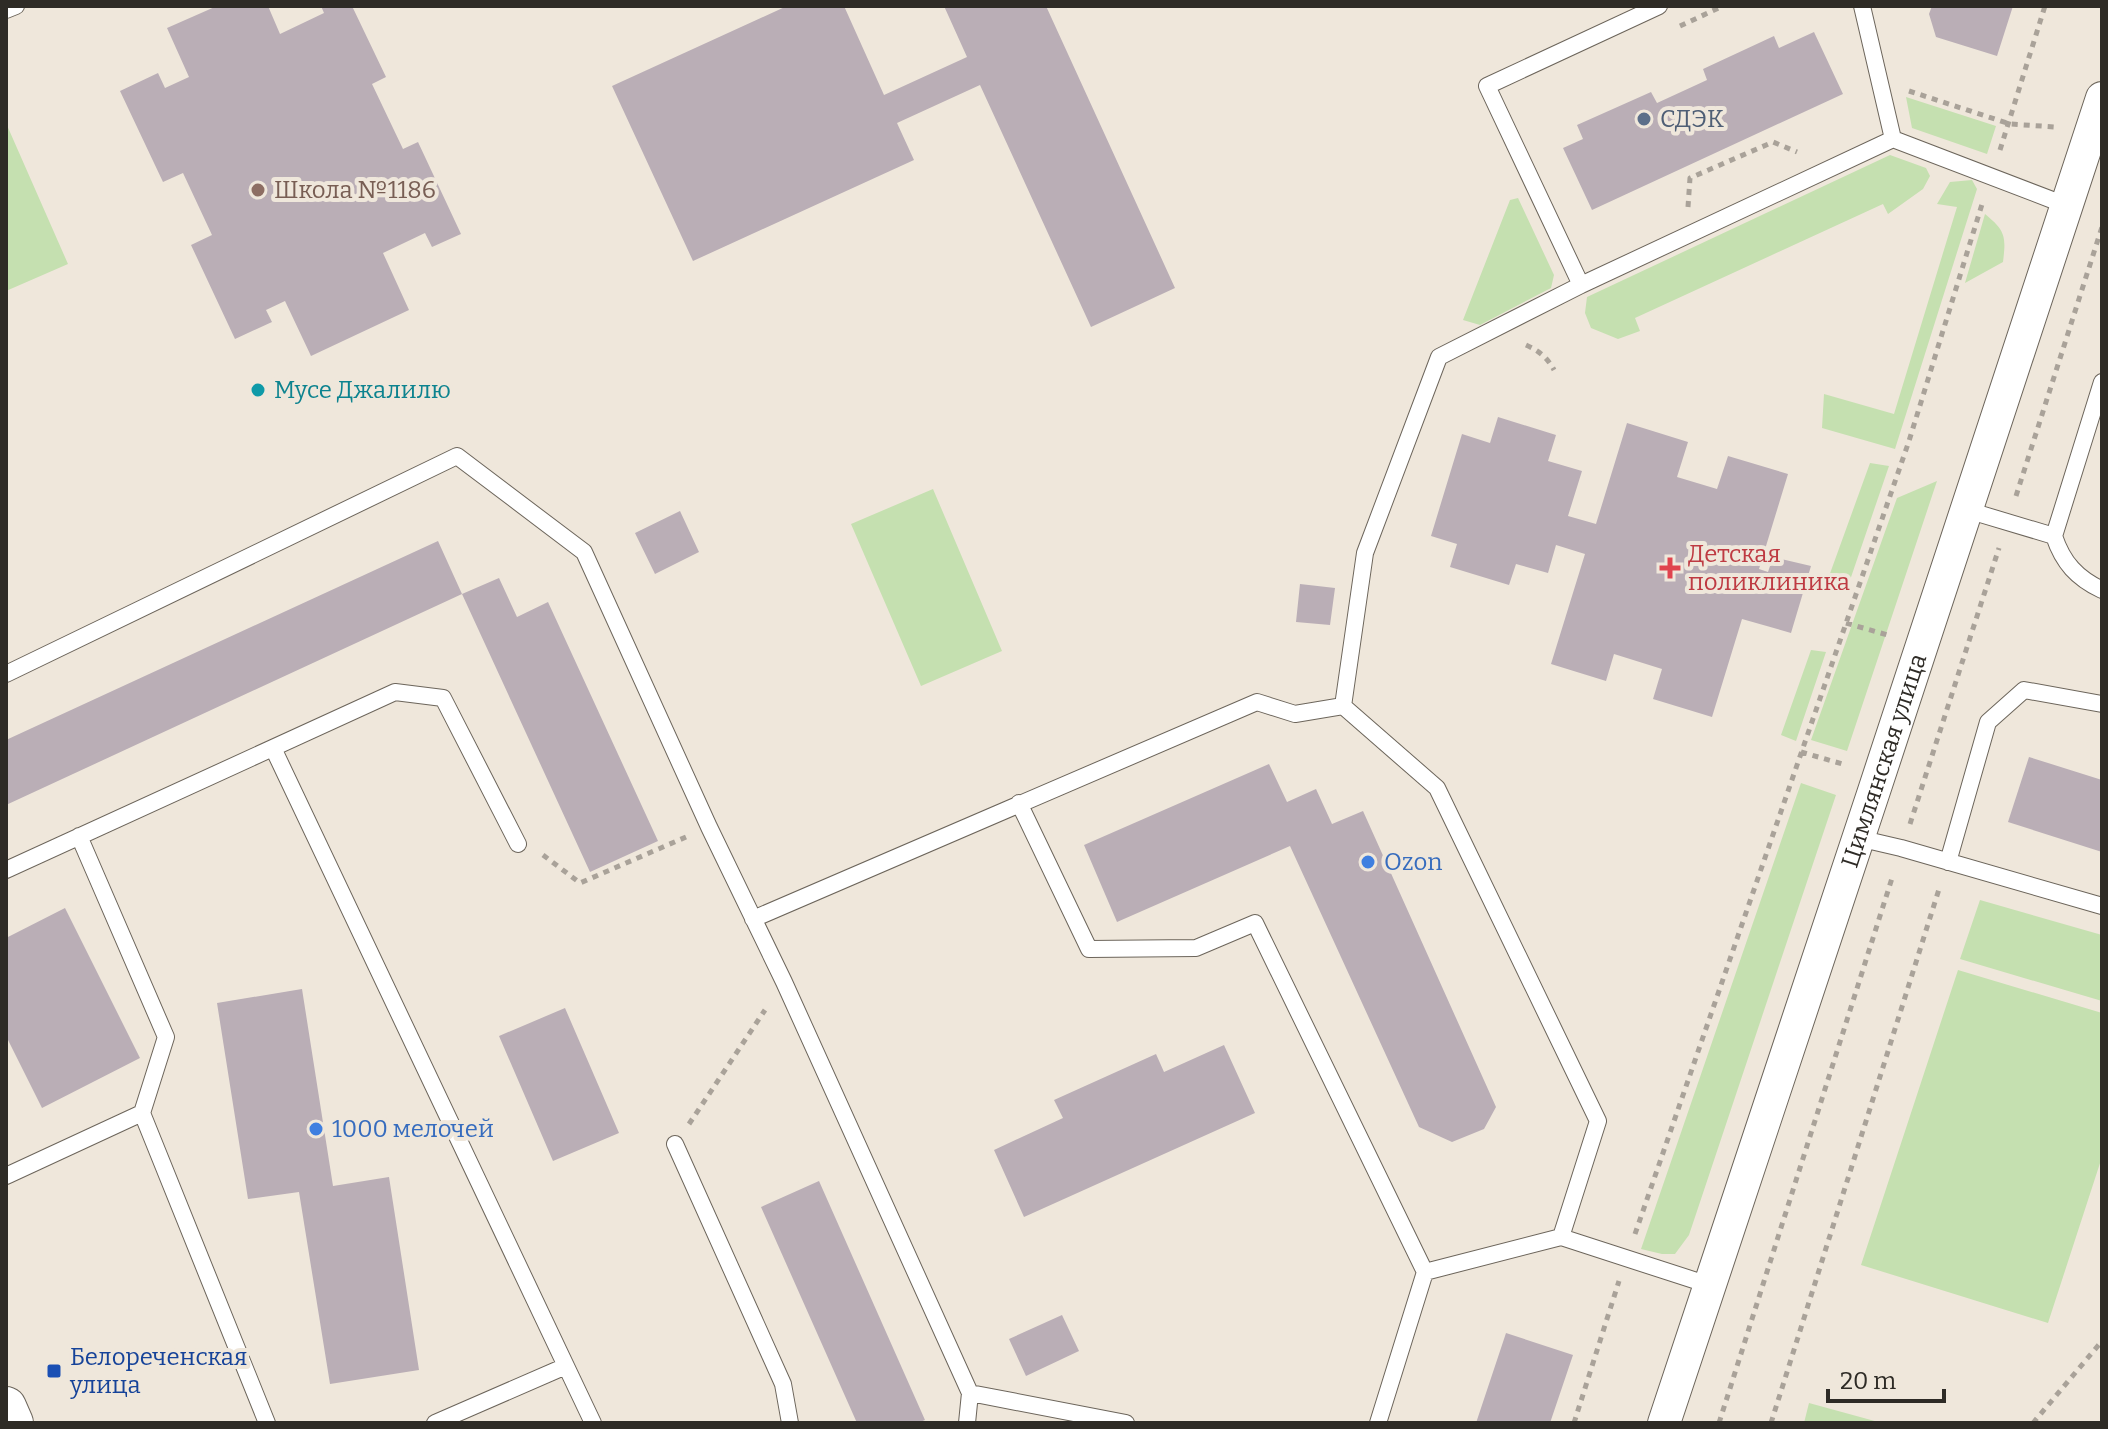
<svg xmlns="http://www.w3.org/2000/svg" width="2108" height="1429" viewBox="0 0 2108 1429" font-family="Bitter,serif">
<rect width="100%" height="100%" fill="#efe7db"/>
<path fill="#c5e0b0" d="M1906 97 1996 126 1987 154 1912 128Z
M6 123 68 264 6 291Z
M1890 155 1926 168 1930 176 1923 189 1888 214 1883 204 1635 318 1640 331 1618 339 1591 328 1585 313 1587 297Z
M1972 180 1977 189 1895 449 1822 428 1824 394 1894 414 1957 207 1937 204 1950 182Z
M1518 198 1554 275 1551 288 1480 325 1463 320 1510 200Z
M1985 214C2006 231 2006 237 2003 262L1965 283Z
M1870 463 1889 466 1848 586 1828 579Z
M1937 481 1847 751 1811 740 1897 498Z
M933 489 1002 651 921 686 851 524Z
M1811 650 1826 652 1796 741 1781 735Z
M1801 783 1836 795 1689 1235 1675 1254H1662L1641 1249Z
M1980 900 2102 935V1001L1960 959Z
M1958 970 2102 1013V1157L2048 1323 1861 1265Z
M1809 1403 1882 1423H1804Z"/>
<path fill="#baaeb6" d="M217 6H268L280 34 324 13 321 6H352L386 77 372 84 403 149 418 142 461 234 432 247 425 233 383 253 409 310 311 356 285 301 266 310 272 322 235 339 191 245 212 235 183 173 163 182 120 91 158 73 165 88 189 77 167 28Z
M787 6H844L884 95 967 57 944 6H1046L1175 288 1091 327 980 85 897 123 914 160 693 261 612 86Z
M1932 6H2013L1997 56 1936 37 1929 14Z
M1814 32 1843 94 1592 210 1563 148 1583 139 1577 125 1651 92 1657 103 1707 80 1703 69 1774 36 1779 48Z
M1498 417 1556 435 1548 461 1582 471 1568 516 1596 524 1627 423 1688 442 1677 477 1717 489 1728 456 1788 474 1759 569 1768 572 1773 557 1811 566 1791 633 1742 619 1712 717 1653 699 1662 669 1614 654 1606 681 1551 664 1585 554 1556 545 1548 573 1516 564 1509 585 1450 567 1457 544 1431 536 1462 434 1490 443Z
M680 511 699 552 655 574 635 533Z
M438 541 462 594 499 578 517 617 548 602 658 841 590 872 462 594 6 805V740Z
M1300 584 1335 588 1330 625 1296 622Z
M2029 757 2102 780V852L2008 822Z
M1269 764 1287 802 1316 789 1332 824 1363 811 1496 1107 1484 1129 1452 1142 1419 1127 1290 846 1117 922 1084 845Z
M65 908 140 1058 42 1108 6 1036V938Z
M302 989 333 1186 389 1177 419 1370 330 1384 299 1192 248 1199 217 1003Z
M565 1008 619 1133 553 1161 499 1036Z
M1224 1045 1255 1113 1024 1217 994 1150 1063 1118 1054 1100 1156 1054 1164 1072Z
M819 1181 925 1420 918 1423H857L761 1207Z
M1062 1315 1079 1351 1026 1376 1009 1339Z
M1506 1333 1573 1355 1550 1423H1476Z"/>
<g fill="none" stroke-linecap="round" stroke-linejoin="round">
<g stroke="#6c655b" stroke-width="18">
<path id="service" d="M1862 6 1893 139
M6 10 16 6
M1581 285 1487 86 1659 6
M2102 382 2054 536C2063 563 2077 578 2102 590
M1967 510 2054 536
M6 674 457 456 584 552 709 827 784 982 970 1393 967 1423
M1343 706 1437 788 1598 1121 1561 1237
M273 748 593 1423
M1019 803 1089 949 1196 948 1255 923 1425 1272
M79 836 166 1037 142 1113 267 1423
M1858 838 1901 848 2102 906
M1948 862 1988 722 2024 690 2102 704
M6 870 395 692 443 698 518 844
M753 919 1257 702 1295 714 1343 706 1365 553 1439 357 1581 285 1893 139 2068 206
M675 1144 783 1384 790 1423
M6 1176 142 1113
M970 1393 1126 1423
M435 1423 566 1366
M1378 1423 1425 1272 1561 1237 1709 1285"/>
</g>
<g stroke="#6c655b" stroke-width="34">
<g id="minor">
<path id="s1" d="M1664 1423 1873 794 2102 98"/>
</g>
</g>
<g stroke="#6c655b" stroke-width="42">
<path id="tertiary" d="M6 1407 13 1423"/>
</g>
<path stroke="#a9a299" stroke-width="5" stroke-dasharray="6 6" stroke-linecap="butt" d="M1680 26 1723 6
M1909 91 2010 124 2055 127
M2000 150 2045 6
M1688 207 1690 178 1773 142 1797 152
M1526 345C1539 351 1547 357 1554 370
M2016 496 2102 227
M1846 623 1891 636
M1801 752 1846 765
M1910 824 1999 548
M543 855 580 883 686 837
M689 1124 765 1010
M1635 1234 1909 441 1983 201
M1574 1423 1619 1281
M1719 1423 1893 875
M1771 1423 1940 886
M2033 1423 2102 1341"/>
<use href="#service" stroke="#fff" stroke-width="16"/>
<use href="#minor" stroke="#fff" stroke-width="32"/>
<use href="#tertiary" stroke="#fff" stroke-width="40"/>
</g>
<circle fill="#5c6f8a" stroke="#efe7db" stroke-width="3" cx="1644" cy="119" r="8"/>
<circle fill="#8d6e63" stroke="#efe7db" stroke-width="3" cx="258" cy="190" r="8"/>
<circle fill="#0f9aa8" stroke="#efe7db" stroke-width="3" cx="258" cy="390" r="8"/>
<path fill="#e0444e" stroke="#efe7db" stroke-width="3" d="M1666 556h8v8h8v8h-8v8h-8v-8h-8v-8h8z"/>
<g fill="#3f7fe0" stroke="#efe7db" stroke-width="3">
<circle cx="1368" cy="862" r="8"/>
<circle cx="316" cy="1129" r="8"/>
</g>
<rect fill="#1a4fb4" stroke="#efe7db" stroke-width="3" x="46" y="1363" width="16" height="16" rx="4"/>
<g text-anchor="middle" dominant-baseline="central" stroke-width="8" stroke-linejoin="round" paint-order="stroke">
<g font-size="24" fill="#4e5e75" stroke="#efe7db" text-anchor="start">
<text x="1660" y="119">СДЭК</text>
</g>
<g font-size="24" fill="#785e54" stroke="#efe7db" text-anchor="start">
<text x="274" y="190">Школа №1186</text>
</g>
<g font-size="24" fill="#0d838f" stroke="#efe7db" text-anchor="start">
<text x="274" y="390">Мусе Джалилю</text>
</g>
<g font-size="24" fill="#be3a42" stroke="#efe7db" text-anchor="start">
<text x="1688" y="554">Детская<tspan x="1688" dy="28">поликлиника</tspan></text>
</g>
<g font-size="24" fill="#2e2b26" stroke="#efe7db">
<text stroke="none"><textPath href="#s1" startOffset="698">Цимлянская улица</textPath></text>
</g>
<g font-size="24" fill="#366cbe" stroke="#efe7db" text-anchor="start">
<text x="1384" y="862">Ozon</text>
<text x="332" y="1129">1000 мелочей</text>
</g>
<g font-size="24" fill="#164399" stroke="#efe7db" text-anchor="start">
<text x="70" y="1357">Белореченская<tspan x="70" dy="28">улица</tspan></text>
</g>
</g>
<rect width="2108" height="1429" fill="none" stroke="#2e2b26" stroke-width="16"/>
<path d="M1828 1389v12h116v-12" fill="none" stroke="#2e2b26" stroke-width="4"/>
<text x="1840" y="1389" font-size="24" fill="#2e2b26" stroke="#efe7db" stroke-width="6" paint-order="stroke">20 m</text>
</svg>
